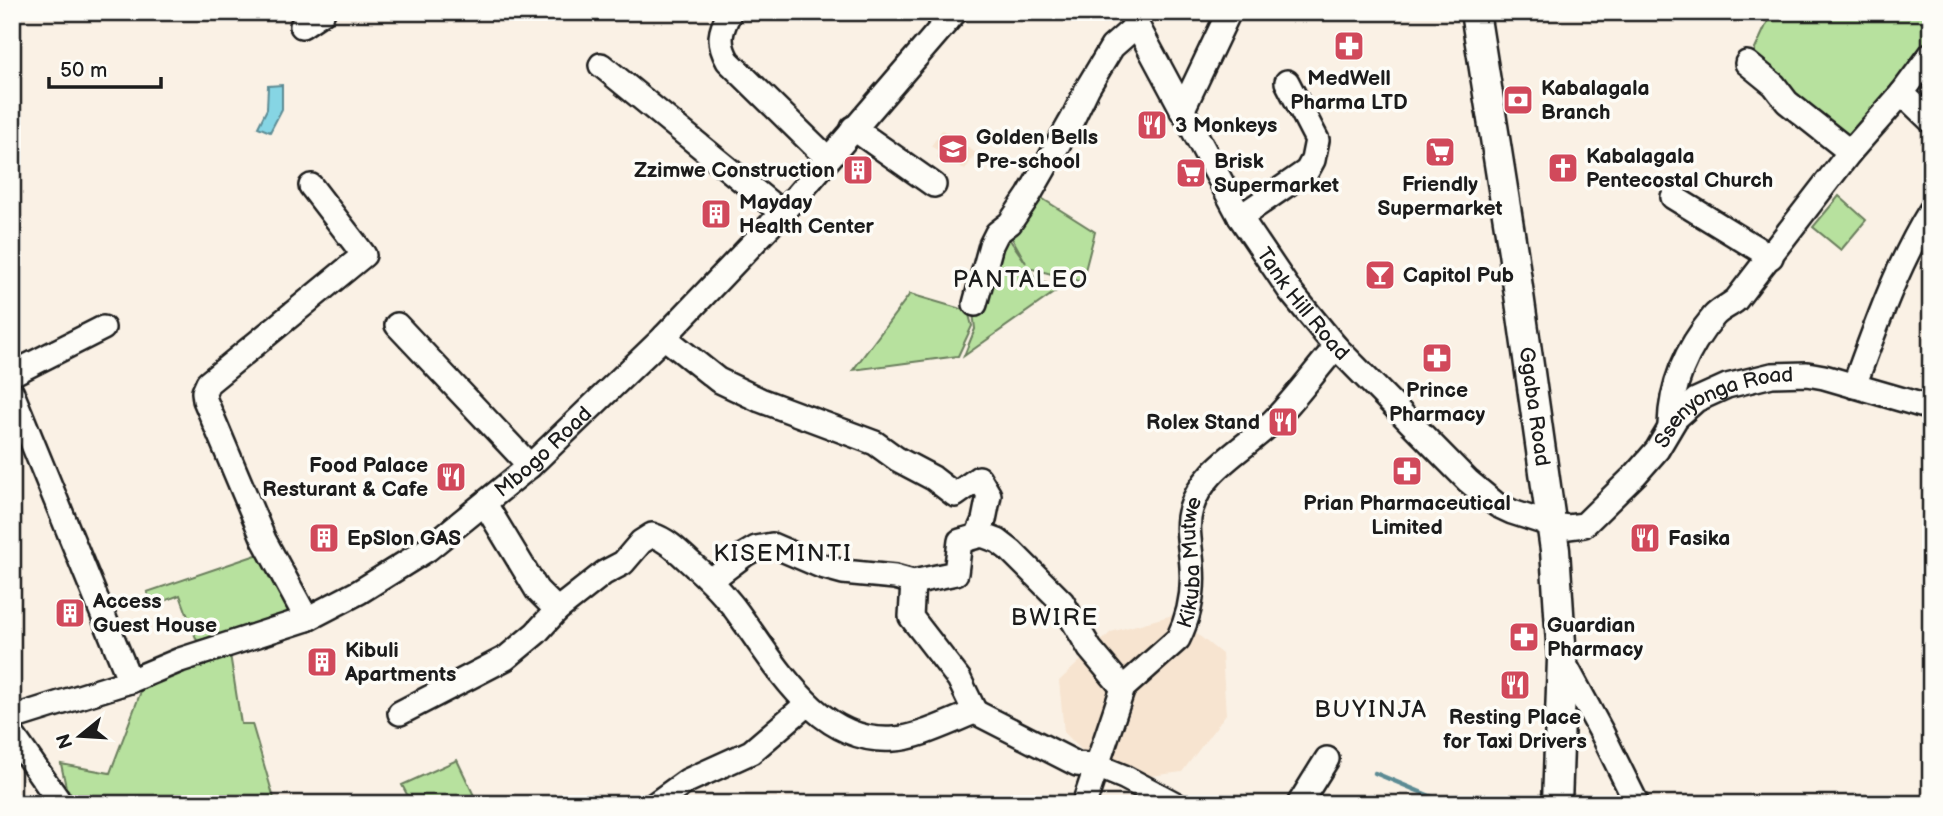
<svg xmlns="http://www.w3.org/2000/svg" width="1943" height="816" viewBox="0 0 1943 816" font-family="'Balsamiq Sans',sans-serif">
<rect width="100%" height="100%" fill="#faf1e5"/>
<filter id="ink" filterUnits="userSpaceOnUse"><feTurbulence type="fractalNoise" baseFrequency=".0143" numOctaves="2"/><feDisplacementMap in="SourceGraphic" scale="14" xChannelSelector="R" yChannelSelector="G"/><feConvolveMatrix kernelMatrix="1 2 1 2 8 2 1 2 1" color-interpolation-filters="sRGB"/></filter>
<g filter="url(#ink)">
<path fill="#f7e4d0" d="M942 130 976 153 965 170 950 159 946 164 937 157 940 152 931 146Z
M1173 615 1222 654 1226 714 1182 772 1112 781 1064 732 1059 681 1111 632Z"/>
<path fill="#b7e19e" stroke="#6a7e5d" stroke-width="2" d="M1772 12H1931V37L1853 142 1751 58Z
M1032 192 1095 232 1082 282 1029 268 1037 281 1062 287 964 356 975 329 973 311 1005 233 1026 263 1008 231Z
M1839 196 1866 220 1841 250 1813 227Z
M910 294 968 311 972 326 958 356 853 370Z
M265 552 291 614 197 641 180 595 153 605 147 592Z
M230 654 241 724H252L275 802 79 804 66 787 61 764 110 773 143 686Z
M457 760 478 804H412L402 785Z"/>
<path fill="#86d5e4" stroke="#5c8b94" stroke-width="2" d="M282 85V109L270 132 258 127 267 109 268 86Z"/>
<g fill="none" stroke-linecap="round" stroke-linejoin="round">
<path stroke="#5c8b94" stroke-width="4.5" d="M1375 773 1449 804"/>
<g stroke="#1c1c1c" stroke-width="28">
<g id="minor">
<path d="M730 12C720 31 717 42 728 61L827 158"/>
<path id="s1" d="M1130 12 1240 217 1290 291 1336 347 1468 481 1497 505 1512 512 1552 525 1568 527 1584 525 1636 474 1657 450 1676 418 1696 400 1727 386 1772 375 1807 374 1824 377 1931 408"/>
<path d="M302 26 323 12"/>
<path d="M1747 63 1774 85 1787 102 1850 152"/>
<path d="M601 65 782 213"/>
<path d="M1902 93 1931 121"/>
<path d="M1182 111 1229 12"/>
<path d="M853 128 934 185"/>
<path d="M1673 197 1771 257"/>
<path d="M1240 217 1307 171 1313 160 1317 140 1287 82"/>
<path d="M975 304 991 245 997 233 1010 223 1029 195 1072 120 1088 87 1112 47 1137 25"/>
<path d="M397 325 530 466"/>
<path d="M664 337 718 380 760 400 875 443 897 459 933 478 955 495 979 478 989 495 984 520 977 536"/>
<path d="M12 374 103 328"/>
<path d="M1854 386C1876 326 1897 265 1931 210"/>
<path d="M12 393 130 681"/>
<path d="M1670 425C1671 384 1687 348 1714 316 1720 309 1729 306 1736 300L1850 152 1902 93 1931 54"/>
<path d="M485 504 537 590 557 610"/>
<path d="M711 580 744 555 756 548 772 545 821 566 843 572 895 577 913 582 956 573 960 541 982 535 998 541 1011 551 1062 602 1090 649 1123 688"/>
<path d="M913 582 911 617 959 679 975 712"/>
<path d="M307 619 264 540 205 400 204 392 208 383 364 255 311 186"/>
<path d="M1562 659 1602 733 1637 804"/>
<path d="M400 713 506 658 536 633 557 610 604 573 623 563 641 542 652 535C668 540 679 552 691 563 706 576 719 589 732 605 772 657 815 745 894 739 918 738 951 721 975 712L1077 764 1097 766 1124 777 1175 804"/>
<path id="s2" d="M12 718 130 681 180 660 307 619 359 592 428 549 530 466 664 337 782 213 955 12"/>
<path d="M12 734 61 804"/>
<path d="M655 804 687 781 751 752 807 704"/>
<path id="s3" d="M1084 804 1123 688 1178 639C1189 617 1194 592 1192 567 1191 548 1185 527 1191 509 1202 470 1243 450 1270 424 1294 401 1314 372 1336 347"/>
<path d="M1299 804 1327 759"/>
</g>
</g>
<g stroke="#1c1c1c" stroke-width="33">
<g id="major">
<path id="s4" d="M1475 12 1513 252 1555 550 1562 659 1557 804"/>
</g>
</g>
<use href="#minor" stroke="#fdfcf7" stroke-width="23"/>
<use href="#major" stroke="#fdfcf7" stroke-width="28"/>
</g>
</g>
<defs>
<g id="pharmacy-square" transform="scale(1.575)"><rect x="-9" y="-9" width="18" height="18" rx="4" fill="#d1495b" stroke="#fdfcf7"/><path d="M-2-6h4v4h4v4h-4v4h-4v-4h-4v-4h4Z" fill="#fff"/></g>
<g id="bank-square" transform="scale(1.575)"><rect x="-9" y="-9" width="18" height="18" rx="4" fill="#d1495b" stroke="#fdfcf7"/><path d="M-6-4H6V4H-6ZM0-2.3a2.3 2.3 0 1 0 0 4.6a2.3 2.3 0 1 0 0-4.6Z" fill="#fff"/></g>
<g id="restaurant-square" transform="scale(1.575)"><rect x="-9" y="-9" width="18" height="18" rx="4" fill="#d1495b" stroke="#fdfcf7"/><path d="M-5-6h1v4h1v-4h1v4h1v-4h1v5L-1.5 .5V6h-2V.5L-5-1ZM5-6V6H3V1.5H1.5Q1.5-4 5-6Z" fill="#fff"/></g>
<g id="school-square" transform="scale(1.575)"><rect x="-9" y="-9" width="18" height="18" rx="4" fill="#d1495b" stroke="#fdfcf7"/><path d="M0-5L7-2L0 1L-7-2ZM-4 1L0 2.5L4 1V4Q0 6-4 4Z" fill="#fff"/></g>
<g id="supermarket-square" transform="scale(1.575)"><rect x="-9" y="-9" width="18" height="18" rx="4" fill="#d1495b" stroke="#fdfcf7"/><path d="M-6-5.5h2.5l.6 2H6L4.5 2H-2.5L-4.4-4H-6ZM-1.5 3.2a1.3 1.3 0 1 0 .1 0ZM3 3.2a1.3 1.3 0 1 0 .1 0Z" fill="#fff"/></g>
<g id="church-square" transform="scale(1.575)"><rect x="-9" y="-9" width="18" height="18" rx="4" fill="#d1495b" stroke="#fdfcf7"/><path d="M-1.2-6h2.4v3.5h3.3v2.4h-3.3V6h-2.4V-.1h-3.3v-2.4h3.3Z" fill="#fff"/></g>
<g id="building-square" transform="scale(1.575)"><rect x="-9" y="-9" width="18" height="18" rx="4" fill="#d1495b" stroke="#fdfcf7"/><path d="M-4-6H4V6H1V3H-1V6H-4ZM-2.5-4.3h1.7v1.8h-1.7ZM.8-4.3h1.7v1.8H.8ZM-2.5-1h1.7V.8h-1.7ZM.8-1h1.7V.8H.8Z" fill="#fff"/></g>
<g id="bar-square" transform="scale(1.575)"><rect x="-9" y="-9" width="18" height="18" rx="4" fill="#d1495b" stroke="#fdfcf7"/><path d="M-6-5H6L.8 .8V4.5H3.5V6h-7V4.5H-.8V.8Z" fill="#fff"/></g>
</defs>
<g fill-rule="evenodd">
<use href="#pharmacy-square" x="1349" y="46"/>
<use href="#bank-square" x="1518" y="100"/>
<use href="#restaurant-square" x="1152" y="125"/>
<use href="#school-square" x="953" y="149"/>
<use href="#supermarket-square" x="1440" y="152"/>
<use href="#church-square" x="1563" y="168"/>
<use href="#building-square" x="858" y="170"/>
<use href="#supermarket-square" x="1191" y="173"/>
<use href="#building-square" x="716" y="214"/>
<use href="#bar-square" x="1380" y="275"/>
<use href="#pharmacy-square" x="1437" y="358"/>
<use href="#restaurant-square" x="1283" y="422"/>
<use href="#pharmacy-square" x="1407" y="471"/>
<use href="#restaurant-square" x="451" y="477"/>
<use href="#building-square" x="324" y="538"/>
<use href="#restaurant-square" x="1645" y="538"/>
<use href="#building-square" x="70" y="613"/>
<use href="#pharmacy-square" x="1524" y="637"/>
<use href="#building-square" x="322" y="662"/>
<use href="#restaurant-square" x="1515" y="685"/>
</g>
<g text-anchor="middle" dominant-baseline="central" stroke-width="7" stroke-linejoin="round" paint-order="stroke">
<g font-size="21" font-weight="bold" fill="#1c1c1c" stroke="#fdfcf7" text-anchor="start">
<text x="1349" y="78" text-anchor="middle">MedWell<tspan x="1349" dy="24">Pharma LTD</tspan></text>
<text x="1541" y="88">Kabalagala<tspan x="1541" dy="24">Branch</tspan></text>
<text x="1175" y="125">3 Monkeys</text>
<text x="976" y="137">Golden Bells<tspan x="976" dy="24">Pre-school</tspan></text>
<text x="1586" y="156">Kabalagala<tspan x="1586" dy="24">Pentecostal Church</tspan></text>
<text x="1214" y="161">Brisk<tspan x="1214" dy="24">Supermarket</tspan></text>
<text x="835" y="170" text-anchor="end">Zzimwe Construction</text>
<text x="1440" y="184" text-anchor="middle">Friendly<tspan x="1440" dy="24">Supermarket</tspan></text>
<text x="739" y="202">Mayday<tspan x="739" dy="24">Health Center</tspan></text>
<text x="1403" y="275">Capitol Pub</text>
<text x="1437" y="390" text-anchor="middle">Prince<tspan x="1437" dy="24">Pharmacy</tspan></text>
<text x="1260" y="422" text-anchor="end">Rolex Stand</text>
<text x="428" y="465" text-anchor="end">Food Palace<tspan x="428" dy="24">Resturant &amp; Cafe</tspan></text>
<text x="1407" y="503" text-anchor="middle">Prian Pharmaceutical<tspan x="1407" dy="24">Limited</tspan></text>
<text x="347" y="538">EpSlon GAS</text>
<text x="1668" y="538">Fasika</text>
<text x="93" y="601">Access<tspan x="93" dy="24">Guest House</tspan></text>
<text x="1547" y="625">Guardian<tspan x="1547" dy="24">Pharmacy</tspan></text>
<text x="345" y="650">Kibuli<tspan x="345" dy="24">Apartments</tspan></text>
<text x="1515" y="717" text-anchor="middle">Resting Place<tspan x="1515" dy="24">for Taxi Drivers</tspan></text>
</g>
<g font-size="21" fill="#1c1c1c" stroke="#fdfcf7">
<text stroke="none"><textPath href="#s1" startOffset="340">Tank Hill Road</textPath></text>
<text stroke="none"><textPath href="#s4" startOffset="399">Ggaba Road</textPath></text>
<text stroke="none"><textPath href="#s1" startOffset="901">Ssenyonga Road</textPath></text>
<text stroke="none"><textPath href="#s2" startOffset="602">Mbogo Road</textPath></text>
<text stroke="none"><textPath href="#s3" startOffset="275">Kikuba Mutwe</textPath></text>
</g>
<g font-size="24" letter-spacing="2" fill="#1c1c1c" stroke="#fdfcf7">
<text x="1021" y="279">PANTALEO</text>
<text x="783" y="553">KISEMINTI</text>
<text x="1055" y="617">BWIRE</text>
<text x="1371" y="709">BUYINJA</text>
</g>
</g>
<rect width="1943" height="816" fill="none" stroke="#fdfcf7" stroke-width="42"/>
<rect x="21" y="21" width="1901" height="774" fill="none" stroke="#1c1c1c" stroke-width="2.5" filter="url(#ink)"/>
<g transform="translate(80 736) rotate(252)" stroke="#fdfcf7" stroke-width="5" paint-order="stroke">
<path d="M0-5L12 26L0 18L-12 26Z" fill="#1c1c1c"/>
<text y="-10" font-size="19" font-weight="bold" text-anchor="middle" fill="#1c1c1c">N</text>
</g>
<path d="M49 77v10h112v-10" fill="none" stroke="#1c1c1c" stroke-width="3.5"/>
<text x="60" y="77" font-size="21" fill="#1c1c1c" stroke="#fdfcf7" stroke-width="5" paint-order="stroke">50 m</text>
</svg>
